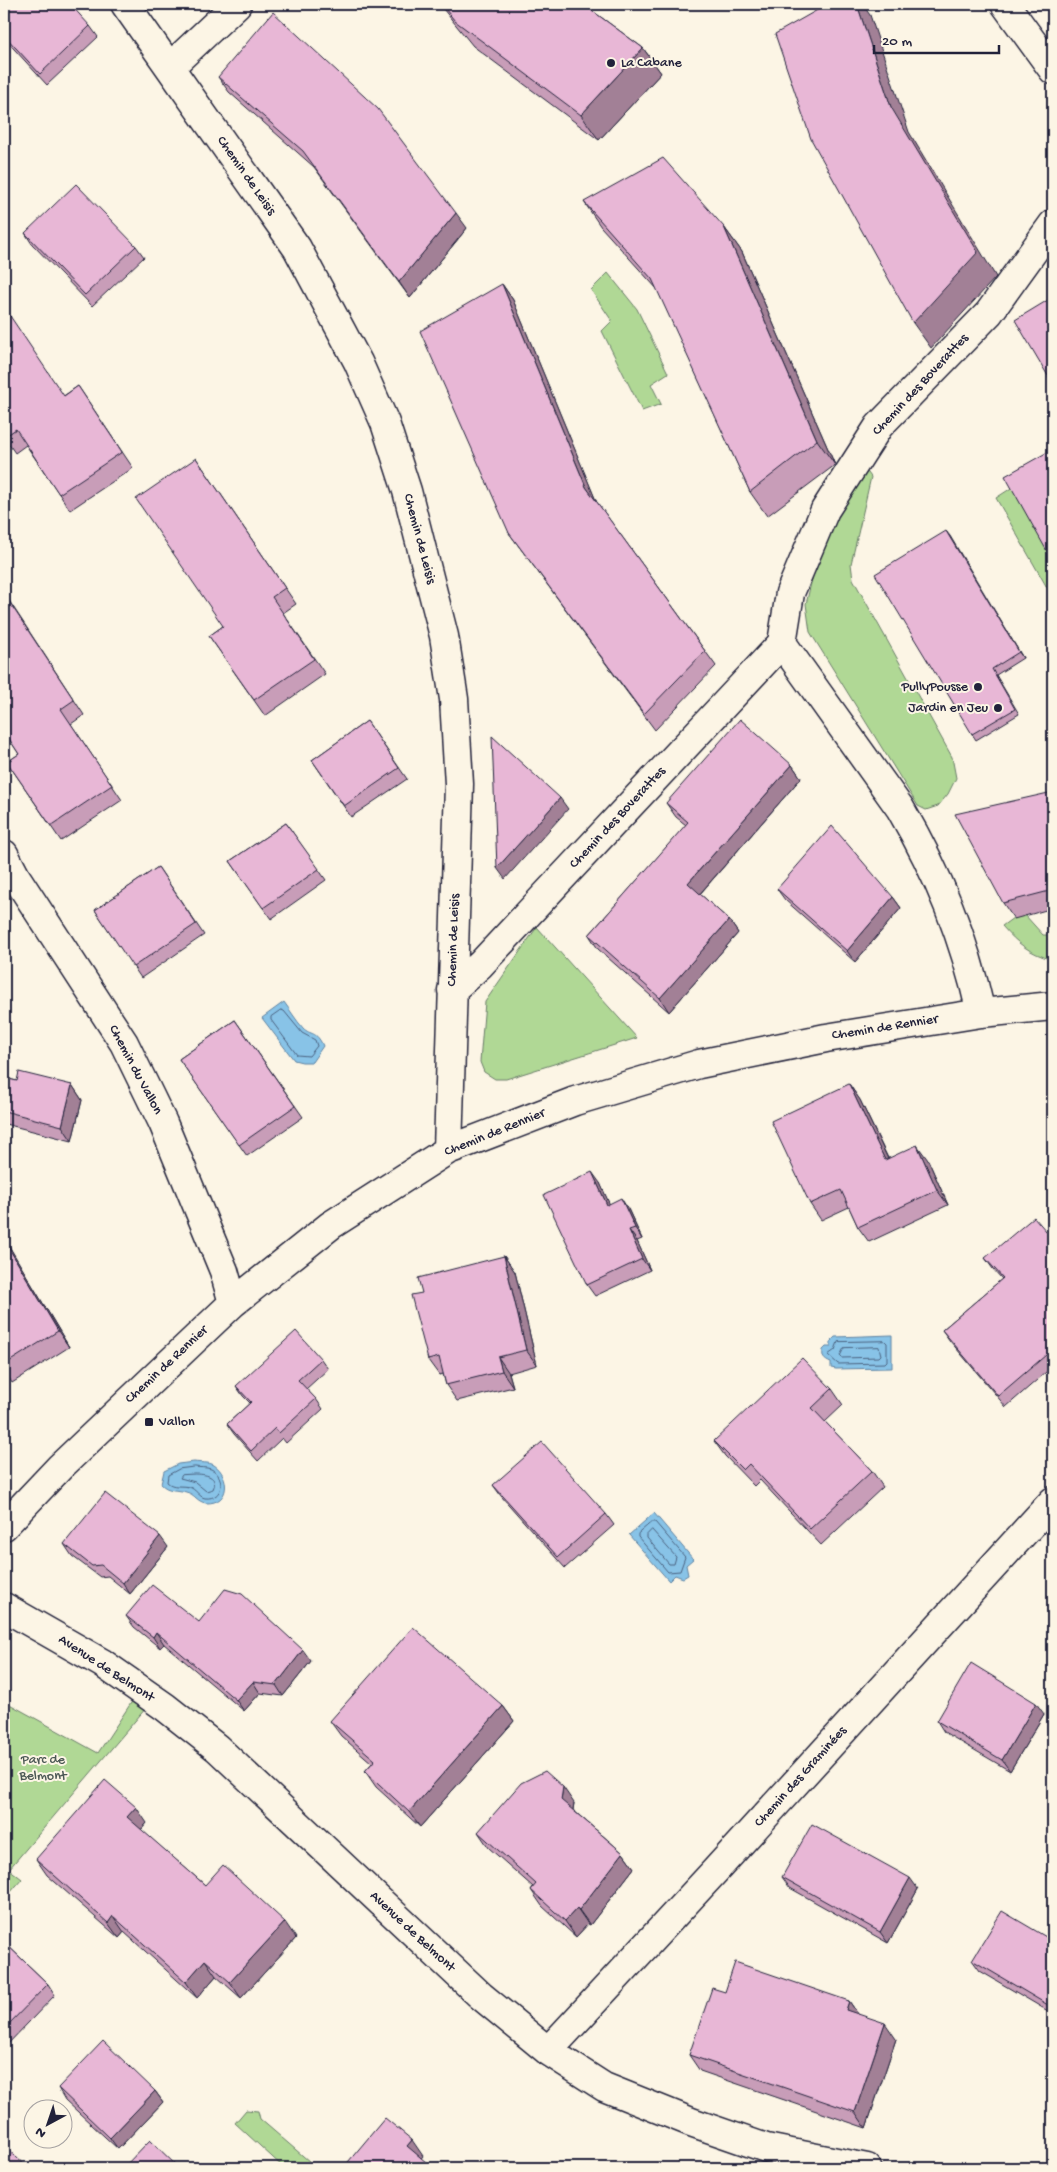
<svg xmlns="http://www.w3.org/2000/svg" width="1057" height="2172" viewBox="0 0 1057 2172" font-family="'Gochi Hand',sans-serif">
<rect width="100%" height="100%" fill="#fcf5e5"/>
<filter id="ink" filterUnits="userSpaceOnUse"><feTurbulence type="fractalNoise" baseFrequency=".02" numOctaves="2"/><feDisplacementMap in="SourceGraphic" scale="10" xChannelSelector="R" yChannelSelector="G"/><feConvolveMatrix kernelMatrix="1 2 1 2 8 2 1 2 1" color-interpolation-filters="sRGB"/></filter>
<g filter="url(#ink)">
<path fill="#b0d895" stroke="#697d68" d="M608 273 637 309 668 373 651 384 661 404 642 411 602 331 612 321 591 290Z
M865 469 871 477 851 564 853 579 952 757 956 778 948 794 938 806 926 810 918 806 810 632 806 604 813 575 826 536Z
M1013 487 1053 560V598L996 498Z
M1025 915 1043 935H1053V960C1029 953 1018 944 1002 926L1013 918Z
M537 927 637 1038 506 1079H495L484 1072 480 1062 485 1002Z
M133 1700 146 1708 9 1869 22 1879 4 1900V1701L98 1753Z
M246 2110 258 2111 260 2119 317 2168H284L235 2123Z"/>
<path fill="#88c3e7" stroke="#5f83a2" d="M284 1002C290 1010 296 1020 303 1028 311 1036 316 1030 323 1046L312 1062H302L294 1060 262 1018Z
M892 1335V1368L836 1369 831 1368V1363C824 1360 822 1358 823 1350L826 1347H831V1341L835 1337Z
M194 1462C200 1463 209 1462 214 1465 230 1475 231 1504 206 1503 197 1502 195 1494 186 1492 176 1489 169 1492 161 1484L164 1471 178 1464Z
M654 1513 693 1559 686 1565 688 1575 683 1578 675 1575 669 1581 629 1535Z"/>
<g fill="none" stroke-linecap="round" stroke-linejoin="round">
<path stroke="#4b6280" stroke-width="1" d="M281 1010 284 1011 302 1033 315 1040 317 1046 309 1056 297 1055 271 1020V1017Z
M885 1341 887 1343V1361L885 1363 838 1364 828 1355 835 1350 838 1342Z
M879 1347 881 1355 879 1357 842 1358 840 1356 844 1348Z
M195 1467C199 1468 206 1467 211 1469 226 1476 224 1500 205 1498 199 1497 196 1489 189 1487 181 1485 173 1488 167 1482L168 1475 179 1469Z
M195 1474C205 1474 219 1476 213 1489L206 1491 195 1482 180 1478 182 1475Z
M652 1522H655L685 1557 680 1571 668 1572 638 1537V1534Z
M652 1530 676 1557 674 1564H669L647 1538V1535Z"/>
<g stroke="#22223b" stroke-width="31">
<path id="minor" d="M125 4 297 248 358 362 385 423 407 491 444 636 454 699 459 784 448 1150
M1005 4 1053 70
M170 67 237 4
M782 643 900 808C939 875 964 937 981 1013
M4 854 16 877 124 1043 163 1123 224 1271 233 1303
M452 990 480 965 782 643 790 593 825 510 879 426 989 313 1053 224
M4 1526 60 1467 233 1303 331 1225 448 1150 575 1101 699 1064 826 1038 981 1013 1053 1006
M4 1607 102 1663 165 1707 217 1748 481 1996 548 2051 604 2087 691 2122 766 2148 867 2168
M548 2051 715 1871 1053 1501"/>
</g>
<use href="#minor" stroke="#fcf5e5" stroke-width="28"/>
</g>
<path fill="#c89db8" stroke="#22223b" d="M4 4 90 26 98 37 47 85 4 38Z
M439 4H583L643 48 661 73 599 140 473 46Z
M218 77 467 228 410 298 314 167 229 92Z
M584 202 724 227 742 252 835 465 767 516 750 492 658 290 601 227Z
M25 233 136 246 144 257 92 306 32 244Z
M502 284 513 300 596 501 716 666 655 730 509 533Z
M78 386 133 468 70 510 26 445 15 453 4 437Z
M196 458 296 604 283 613 325 674 265 716 209 636 223 626Z
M946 531 1023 658 996 675 1019 714 976 740 972 734Z
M4 593 84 715 71 724 122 800 61 841 7 762 19 754 4 731Z
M367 721 407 779 351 817 312 760Z
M792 765 801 778 700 894 729 920 738 933 669 1012 598 949 589 935 686 825 676 817 666 803Z
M1053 792V908L1014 919 1003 903Z
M286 823 326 880 271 919 230 861Z
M158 867 204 935 141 978 95 910Z
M777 889 893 897 901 908 855 962 785 900Z
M235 1020 303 1117 247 1156 179 1059Z
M4 1078 17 1081 72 1085 82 1100 72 1141 5 1124 4 1128Z
M849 1084 860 1100 888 1158 928 1160 948 1205 869 1242 858 1227 849 1207 821 1220 810 1204Z
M600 1183 609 1204 628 1209 642 1239 637 1241 650 1270 595 1296 587 1285Z
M4 1238 69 1347 12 1383 4 1370Z
M1053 1239V1366L1006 1407 950 1341 942 1330 1002 1279 993 1269 985 1258Z
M504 1256 515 1272 537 1365 509 1373 513 1387 457 1401 446 1385 443 1374 439 1375 428 1360 422 1293Z
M321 1359 328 1369 306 1389 316 1399 323 1409 286 1443 282 1438 258 1461 234 1434 227 1424 250 1403 243 1396 236 1386Z
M832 1389 843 1405 825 1422 872 1471 883 1487 821 1545 760 1480 754 1486 725 1456 714 1441Z
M493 1485 606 1514 614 1525 565 1568 501 1496Z
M64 1544 168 1547 130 1594 108 1576 100 1577 72 1556Z
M126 1616 199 1622 311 1661 283 1696 260 1693 244 1711 164 1644 160 1648 134 1627Z
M503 1706 514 1721 420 1827 376 1787 365 1771 372 1763 341 1736 330 1721Z
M1044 1714 1010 1771 944 1732 937 1721Z
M574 1803 573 1810 623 1853 634 1868 590 1925 588 1924 576 1937 542 1906 531 1890 533 1887 489 1848 478 1832Z
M147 1823 141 1830 205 1885 296 1938 241 1998 216 1976 197 1998 124 1932 119 1938 47 1875 36 1859Z
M782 1877 918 1889 888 1943 790 1888Z
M1053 1941V2014L980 1971 972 1960Z
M4 1942 48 1984 55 1995 4 2048Z
M725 1992 849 2001 858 2014 896 2039 866 2128 700 2071 689 2055Z
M58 2088 155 2091 163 2102 118 2149 65 2100Z"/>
<path fill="#a28096" stroke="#22223b" d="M857 4H862L870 15 909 132 996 277 931 348 913 323 891 107Z
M643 48 661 73 599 140 581 115Z
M456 213 467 228 410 298 399 282Z
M724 227 742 252 835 465 817 440Z
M502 284 513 300 597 503 586 487Z
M946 531 950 536 1023 658 1019 652Z
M792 765 801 778 697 897 688 883Z
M560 798 568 809 505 879 497 868Z
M893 897 901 908 855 962 847 951Z
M729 920 738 933 669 1012 660 998Z
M849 1084 860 1100 896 1176 885 1160Z
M72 1085 82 1100 72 1141 62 1126Z
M917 1145 928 1160 948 1205 937 1190Z
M592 1172 600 1183 615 1216 607 1205Z
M621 1198 628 1209 642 1239 635 1228Z
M629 1230 637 1241 650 1270 642 1259Z
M4 1238 6 1241 69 1347 58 1331 4 1240Z
M504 1256 515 1272 537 1365 526 1350Z
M498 1357 509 1373 513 1387 502 1371Z
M160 1536 168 1547 130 1594 123 1583Z
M156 1632 164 1644 160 1648 153 1637Z
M303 1650 311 1661 283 1696 276 1685Z
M253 1682 260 1693 244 1711 236 1700Z
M1036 1703 1044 1714 1010 1771 1002 1760Z
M503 1706 514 1721 420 1827 409 1812Z
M563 1787 574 1803 572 1816 561 1800Z
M136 1807 147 1823 138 1833 127 1817Z
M623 1853 634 1868 590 1925 579 1910Z
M910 1878 918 1889 888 1943 880 1932Z
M577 1908 588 1924 576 1937 565 1921Z
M113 1916 124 1932 119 1938 108 1923Z
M285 1922 296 1938 241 1998 230 1982Z
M205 1960 216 1976 197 1998 186 1982Z
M849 2001 860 2017 846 2010Z
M885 2023 896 2039 866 2128 855 2112Z
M155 2091 163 2102 118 2149 110 2138Z
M412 2140 423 2156 418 2162 407 2146Z"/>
<path fill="#e8b7d6" stroke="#22223b" d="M4 4H70L90 26 40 74 4 35Z
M441 4H583L643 48 581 115 455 21Z
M828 4H857L891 107 978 252 913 323 811 139 775 34Z
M273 12 378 109 456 213 399 282 303 151 218 77Z
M663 158 724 227 817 440 750 492 652 279 584 202Z
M76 184 136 246 85 295 25 233Z
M502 284 586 487 705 651 644 714 509 533 420 331Z
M1053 297V380L1051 381 1015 320Z
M4 307 64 396 78 386 122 452 59 494 16 429 4 437Z
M1053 449V562L1005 476Z
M196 458 285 588 272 597 314 659 254 700 209 636 223 626 136 499Z
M946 531 1019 652 992 669 1015 709 972 734 875 574Z
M4 594 74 700 61 709 112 785 51 826 7 762 19 754 4 731Z
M740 719 792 765 688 883 729 920 660 998 589 935 688 822 666 803Z
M367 721 399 768 344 806 312 760Z
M492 736 560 798 497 868Z
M1053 792V890L1003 903 955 814Z
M286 823 319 869 263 908 230 861Z
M832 826 893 897 847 951 777 889Z
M158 867 196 924 133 967 95 910Z
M235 1020 295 1106 239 1145 179 1059Z
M19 1072 72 1085 62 1126 4 1111V1078L17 1081Z
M849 1084 885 1160 917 1145 937 1190 858 1227 841 1190 810 1204 771 1121Z
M592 1172 607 1205 621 1198 635 1228 629 1230 642 1259 587 1285 544 1195Z
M1034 1217 1053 1239V1349L998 1396 942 1330 1003 1278 985 1258Z
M4 1240 58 1331 4 1365Z
M504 1256 526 1350 498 1357 502 1371 446 1385 439 1357 428 1360 411 1295 422 1293 418 1278Z
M296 1331 321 1359 298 1380 316 1399 279 1433 275 1428 251 1451 227 1424 251 1402 236 1386Z
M802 1358 832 1389 812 1408 872 1471 810 1529 749 1464 743 1470 714 1441Z
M542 1442 606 1514 558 1557 493 1485Z
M105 1493 160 1536 123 1583 101 1565 92 1566 64 1544Z
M152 1585 199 1622 225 1589 242 1594 303 1650 276 1685 253 1682 236 1700 156 1632 153 1637 126 1616Z
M413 1627 503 1706 409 1812 365 1771 375 1760 330 1721Z
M971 1663 1036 1703 1002 1760 937 1721Z
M545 1771 563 1787 561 1800 623 1853 579 1910 577 1908 565 1921 531 1890 536 1884 478 1832 521 1783Z
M105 1780 136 1807 127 1817 205 1885 223 1865 285 1922 230 1982 205 1960 186 1982 113 1916 108 1923 36 1859Z
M812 1824 910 1878 880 1932 782 1877Z
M1002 1911 1053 1941V2008L972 1960Z
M4 1942 48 1984 4 2029Z
M735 1962 849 2001 846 2010 885 2023 855 2112 689 2055 712 1988 725 1992Z
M103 2041 155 2091 110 2138 58 2088Z
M385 2118 412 2140 407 2146 433 2168H343Z
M150 2140 179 2168H123Z
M4 2146 28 2168H4Z"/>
</g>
<g fill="#22223b" stroke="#fcf5e5" stroke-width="2">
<circle cx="611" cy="63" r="5"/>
<circle cx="978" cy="687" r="5"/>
<circle cx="998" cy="708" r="5"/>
<rect x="144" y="1417" width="10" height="10" rx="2.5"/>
</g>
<g text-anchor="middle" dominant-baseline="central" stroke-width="4" stroke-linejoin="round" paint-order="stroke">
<g font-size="14" fill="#22223b" stroke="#fcf5e5" text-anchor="start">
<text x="621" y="63">La Cabane</text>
<text x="968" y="687" text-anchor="end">PullyPousse</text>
<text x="988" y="708" text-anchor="end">Jardin en Jeu</text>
<text x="159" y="1422">Vallon</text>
</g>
<g font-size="14" fill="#22223b" stroke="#fcf5e5">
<text transform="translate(246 176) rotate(55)">Chemin de Leisis</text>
<text transform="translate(921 385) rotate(-47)">Chemin des Boverattes</text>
<text transform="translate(419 539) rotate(75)">Chemin de Leisis</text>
<text transform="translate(618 818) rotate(-47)">Chemin des Boverattes</text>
<text transform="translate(454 940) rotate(-88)">Chemin de Leisis</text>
<text transform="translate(885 1028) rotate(-9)">Chemin de Rennier</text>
<text transform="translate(135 1070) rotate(62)">Chemin du Vallon</text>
<text transform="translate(495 1133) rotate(-22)">Chemin de Rennier</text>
<text transform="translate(167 1365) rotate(-43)">Chemin de Rennier</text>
<text transform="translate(106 1669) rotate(33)">Avenue de Belmont</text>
<text transform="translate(801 1777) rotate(-48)">Chemin des Graminées</text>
<text transform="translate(412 1932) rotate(43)">Avenue de Belmont</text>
</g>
<g font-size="14" fill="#4d5956" stroke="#fcf5e5">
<text x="43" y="1760">Parc de<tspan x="43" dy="16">Belmont</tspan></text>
</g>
</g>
<rect width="1057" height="2172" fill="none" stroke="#fcf5e5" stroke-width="20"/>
<rect x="10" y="10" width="1037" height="2152" fill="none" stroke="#22223b" stroke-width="2" filter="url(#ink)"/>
<g transform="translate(48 2124) rotate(220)"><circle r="24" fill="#fcf5e5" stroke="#a5a1a1"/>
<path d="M0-4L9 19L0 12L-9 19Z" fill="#22223b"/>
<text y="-8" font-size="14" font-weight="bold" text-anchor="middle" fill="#22223b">N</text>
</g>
<path d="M874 45v8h125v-8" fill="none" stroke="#22223b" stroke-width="2.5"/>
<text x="882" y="45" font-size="15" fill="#22223b" stroke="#fcf5e5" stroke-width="4" paint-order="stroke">20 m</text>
</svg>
